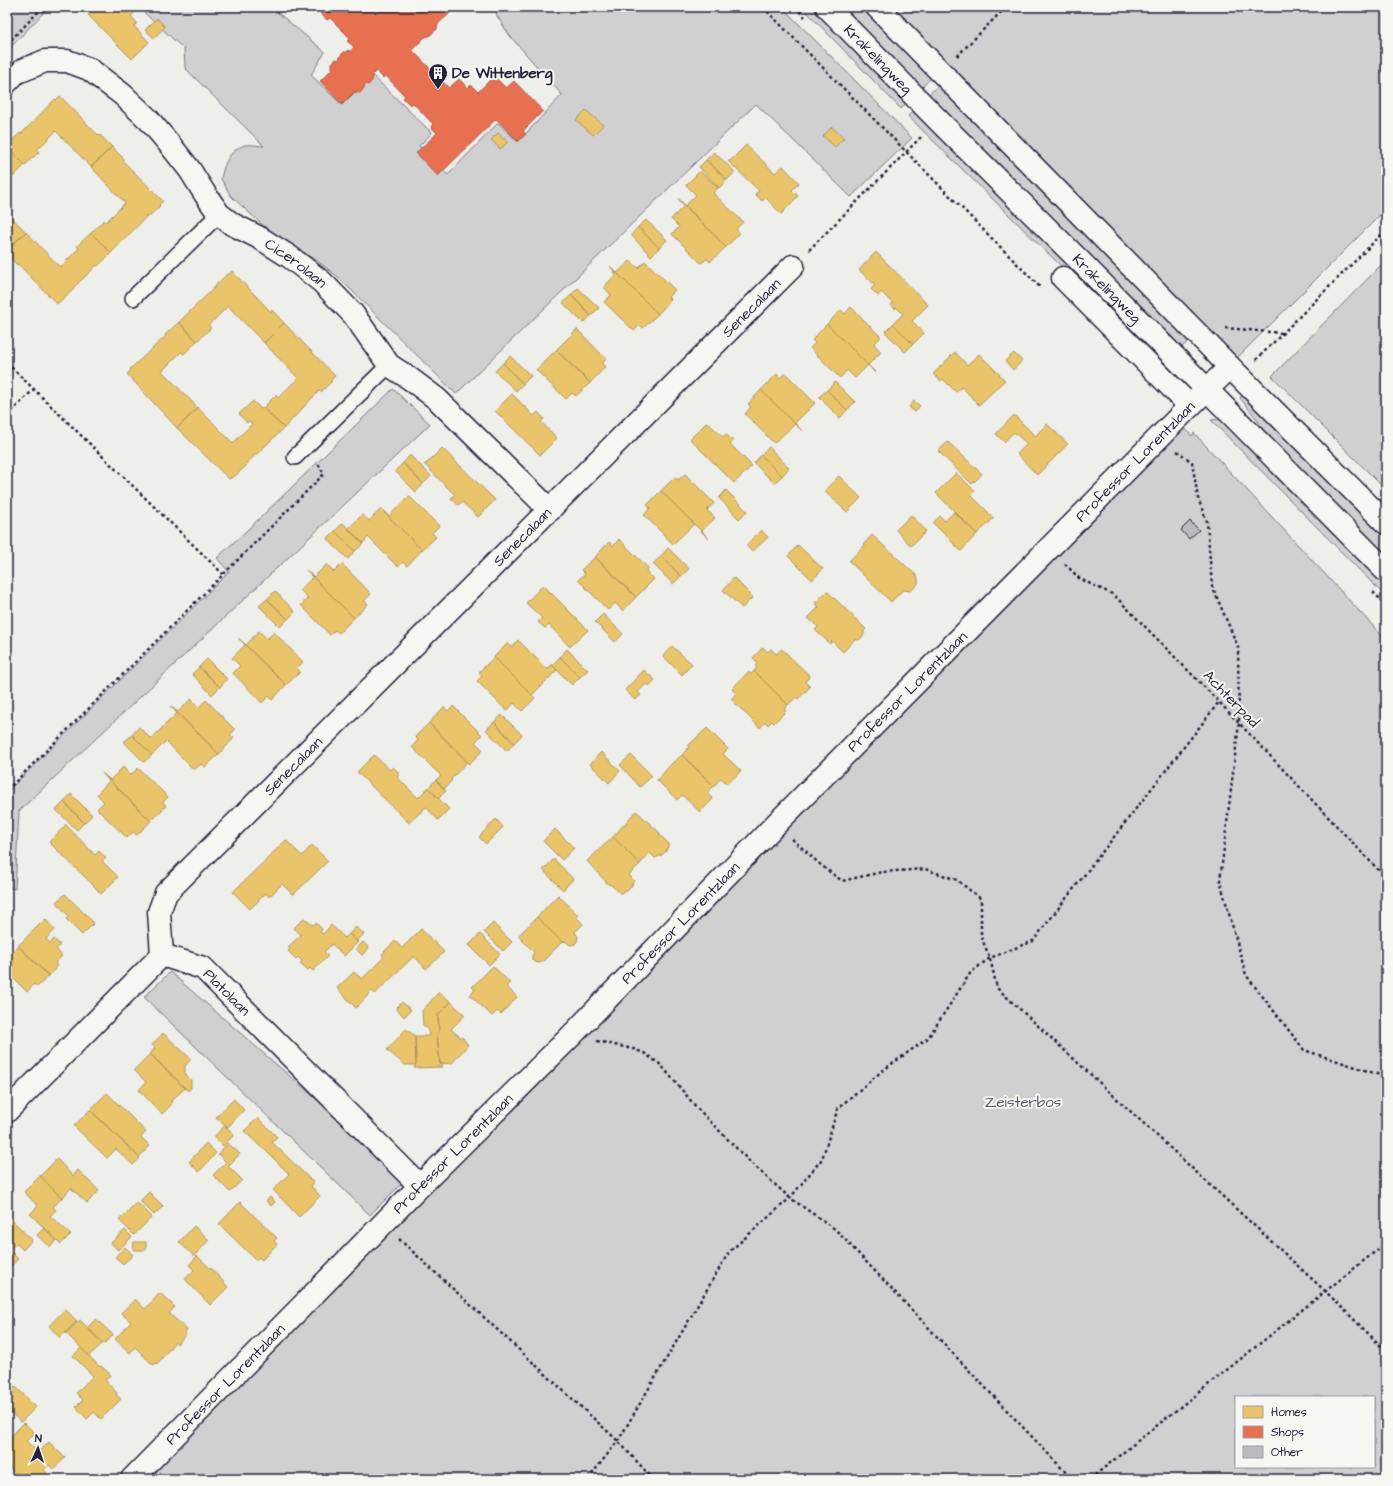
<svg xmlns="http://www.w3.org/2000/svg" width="1393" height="1486" viewBox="0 0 1393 1486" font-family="'Architects Daughter',sans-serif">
<rect width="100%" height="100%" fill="#eeeeeb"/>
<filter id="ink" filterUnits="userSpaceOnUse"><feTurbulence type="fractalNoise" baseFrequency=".025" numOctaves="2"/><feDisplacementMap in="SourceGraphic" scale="8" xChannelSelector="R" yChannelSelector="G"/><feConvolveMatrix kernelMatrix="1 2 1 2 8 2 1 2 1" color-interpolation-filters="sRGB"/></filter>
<g filter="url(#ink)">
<path fill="#d0d0d1" stroke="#797986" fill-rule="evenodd" d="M7 7H49L7 51Z
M138 7H271L325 52 311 75 342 105 372 75 432 133 419 146 448 175 498 123 518 142 562 95 510 36 497 16 495 7H782L912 138 851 197 756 104 456 394 337 276 316 260 268 230 231 196 221 179C224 164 229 150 245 145 251 144 259 146 264 146L185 68 184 49Z
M802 7H820L910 99 901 109Z
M840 7H867L934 75 921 88Z
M889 7H1386V209L1236 359Z
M941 83 1159 301 1189 341 1178 350 927 96Z
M917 106 1169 361 1163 366 908 116Z
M1386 260V490L1272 376Z
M393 389 430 424 19 811 15 889 7 887V787L10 789 229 572 217 558 260 518Z
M1242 395 1386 533V560L1270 442 1257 419 1240 398Z
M1222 419 1386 580V597L1211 420Z
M1184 427 1192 436 1194 433 1386 640V1479H137ZM1236 1397H1374V1467H1236Z
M170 972 407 1178 370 1215 144 997Z"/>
<path fill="#e9c46a" stroke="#ad935c" d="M95 7H135L138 9 131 16 137 23 134 26 149 42 132 59 88 15Z
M157 18 165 27 154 38 145 30Z
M60 96 99 136 100 135 112 147 91 167 56 131 37 150 39 152 25 165 7 147V145L20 133 21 134 55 99 56 100Z
M586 110 603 125 593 135 576 120Z
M832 127 844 138 835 147 823 136Z
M498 133 508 142 500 149 491 140Z
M746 145 775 173 783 166 799 183 792 190 798 196 781 214 766 198 762 201 755 194 759 191 728 161H730Z
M7 147 25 165 11 179 9 177 7 179Z
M112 147 124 159 123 161 163 201 159 205 160 206 148 217 147 216 111 253 91 233 104 220 106 222 125 203 91 167Z
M714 152 735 172 727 180 706 160Z
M706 160 727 180 719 188 699 167Z
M700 171 718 188 713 193 743 222 736 229 740 233 726 247 685 206 696 195 686 185Z
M678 198 726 247 710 262 707 259 701 263 672 234 679 227 671 219 684 206Z
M7 213 26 232 7 250Z
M646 220 667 240 659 248 638 227Z
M638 227 659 248 651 256 631 235Z
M26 232 60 267 79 248 77 246 91 233 111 253 98 266 97 265 73 288 74 289 57 304 18 264 17 265 7 255V250Z
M876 252 928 305 912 321 924 333 913 344 893 324 903 314 896 307 895 309 891 305 893 303 881 292 878 296 871 289 875 285 859 270Z
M630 261 638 268 645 261 675 290 668 297 671 300 658 314 610 266 617 273Z
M610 266 658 314 643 328 640 325 634 331 604 302 611 295 604 287 616 274Z
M232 271 271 312 272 310 284 323 264 343 228 306 208 326 211 328 197 341 179 322 216 286V285L227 274 228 275Z
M578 288 599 308 591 316 571 295Z
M571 295 591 316 583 323 563 303Z
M851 307 881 337 874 344 881 352 868 365 875 372 827 324 841 310 845 314Z
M179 322 197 341 184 354 181 352 162 371 198 408 177 428 127 374 131 370 130 369 166 336 165 335Z
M284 323 335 376 331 380 332 381 321 392 319 391 284 428 263 408 276 395 278 398 298 378 264 343Z
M827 324 875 372V373L868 365 855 378 847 370 840 378 810 348 815 343 812 340Z
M893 324 913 344 905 352 885 332Z
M577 329 606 359 602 364 605 367 590 383 556 350Z
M556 350 590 383 576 396 572 393 566 399 536 370Z
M955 352 967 365 979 354 1005 380 979 405 962 387 956 392 943 379 941 381 933 374Z
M1014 353 1022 361 1013 370 1005 361Z
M510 356 531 376 523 384 503 363Z
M503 363 523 384 516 391 495 371Z
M785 373 815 403 795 423 802 431 761 390 777 374 780 378Z
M835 382 855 402 847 410 827 390Z
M761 390 802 431 795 424 774 443 745 414 751 407 748 404Z
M827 390 847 410 840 418 819 397Z
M512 394 534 416 538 412 544 419 541 422 557 438 540 455 495 411Z
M253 401 261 409 263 408 284 428 246 464 247 465 235 476H234L229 479 177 428 198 408 233 443 252 424 249 421 247 423 239 414Z
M914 401 920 406 915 412 909 407Z
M1014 415 1035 436 1047 424 1068 444 1037 475 1017 454 1027 444 1014 432 1004 442 996 434Z
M707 422 723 437 726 434 733 441 730 444 752 466 734 483 690 439Z
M948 442 982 474 972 484 938 451Z
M769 447 789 468 782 476 761 455Z
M442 448 495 500 478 517 462 502 458 505 451 498 455 495 424 464H426Z
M410 455 431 476 423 484 403 463Z
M761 455 782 476 774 483 754 463Z
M403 463 423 484 416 492 395 471Z
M956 473 975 491 971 495 994 518 977 534 936 493Z
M685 474 714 503 707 510 715 518 702 531 709 539 661 491 675 477 678 480Z
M839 476 861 498 847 512 824 491Z
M726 490 747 511 739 519 719 498Z
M661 491 709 539 694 524 673 544 644 515 650 508 647 505Z
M409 496 439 526 432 533 436 537 422 550 381 509 389 516Z
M381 509 422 550 407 566 403 562 398 567 368 537 363 543 348 529 362 515 369 521Z
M954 512 977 534 961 551 933 523 940 516 945 521Z
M911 515 926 531 911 546 896 530Z
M343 523 363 544 355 551 335 531Z
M761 530 768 537 752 552 746 545Z
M335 531 355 551 348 559 327 539Z
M872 535 918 577V584L911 591 903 590 891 602 849 561 865 545 864 544Z
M619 539 649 569 646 571 654 579 636 597 595 557 609 542 613 546Z
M798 545 823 569 812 580 788 556Z
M668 548 689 569 681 576 661 556Z
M661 556 681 576 673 584 653 564Z
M595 557 636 597 623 611 615 603 608 610 578 580 585 574 581 570Z
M327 564 334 572 342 564 371 594 364 601 368 604 354 618 306 570 314 577Z
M306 570 354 618 339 633 335 630 330 635 301 605 308 598 300 590 313 577Z
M734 578 753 597 742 608 723 590Z
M543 585 588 630 570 647 549 625 545 628 538 622 542 618 526 603Z
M275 591 295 612 288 619 267 599Z
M827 591 866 629 864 631V635L859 640 855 639 843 652 832 641 830 644 815 630 818 627 808 618 819 607 815 603Z
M267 599 288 619 280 627 259 606Z
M603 614 623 634 615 642 595 622Z
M259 631 267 639 274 632 303 662 297 668 300 672 286 685 238 638 246 645Z
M238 638 286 685 272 700 269 696 262 703 233 673 240 666 232 658 245 645Z
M518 640 547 669 552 665 557 670 532 695 494 657 508 643 512 647Z
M672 646 692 664 682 675 663 656Z
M763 647 768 652 771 649 776 654 782 649 810 676 805 682 810 687 798 699 796 697 788 705 754 671 757 668 755 666 758 663 753 658Z
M567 649 588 670 580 677 560 657Z
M494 657 535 698 522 711 514 703 507 711 477 681 482 676 479 672Z
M560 657 580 677 572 685 552 665Z
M207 659 227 679 220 687 199 667Z
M199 667 220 687 212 695 192 674Z
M644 670 655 680 649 686 647 683 638 692 641 695 635 700 625 690Z
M754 671 788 705 784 709 786 711 774 723 772 721 768 725 765 722 760 728 731 699 736 694 732 689 748 672 751 674Z
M191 699 199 707 206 700 235 730 230 735 234 738 219 754 170 706 178 712Z
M170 706 219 754 205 767 201 764 194 770 166 741 152 755 132 735 139 727 151 739 177 713Z
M453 706 482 735 475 742 483 750 469 764 429 723 444 707 448 711Z
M502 715 522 735 514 743 494 722Z
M494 722 514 743 507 751 486 730Z
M429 723 469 764 467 762 451 779 452 780 444 789 436 780 441 776 412 747 418 740 415 737Z
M707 728 728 749 723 754 741 771 727 784 721 778 714 786 682 755 689 747 688 746Z
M132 735 152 755 144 762 124 742Z
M601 752 620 771 609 783 590 764Z
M374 755 390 770 393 767 400 774 397 777 418 798 428 788 449 809 438 820 426 807 409 823 357 772Z
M631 755 652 776 640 787 620 765Z
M682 755 714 786 707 793 713 799 700 812 682 795 677 800 657 780 674 761H675Z
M123 767 131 775 138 768 168 797 163 802 166 806 151 821 102 773 110 780Z
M102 773 151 821 137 835 133 832 127 838 97 809 104 802 97 794 109 781Z
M436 780 446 791 439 798 428 788Z
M71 794 92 815 84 823 64 802Z
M64 802 84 823 77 830 56 810Z
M636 811 660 833 659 834 669 844 666 851 662 855 655 858 650 853 640 864 613 837Z
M496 819 503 827 486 844 479 837Z
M65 824 95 855 99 851 106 858 102 861 118 877 101 894 94 886 49 842 65 826Z
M555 829 574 848 562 860 543 841Z
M613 837 640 864 629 875 634 880 631 887 627 891 620 893 610 884 609 885 587 861Z
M286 840 302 856 312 845 328 861 293 895 282 884 269 897 266 893 250 909 233 892Z
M554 859 573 879 563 890 543 870Z
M65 894 94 923 82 935 66 919 69 916 56 902Z
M558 895 578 915 576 917 583 924 575 932 578 937 577 941 575 944 570 945 565 941 563 943 537 917Z
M537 917 562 942 543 961 539 963 535 962 532 960V956L534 952 518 936Z
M304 918 311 924 313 925 316 923 322 929 320 932 323 934 331 925 345 938 349 934 358 942 344 956 332 944 324 952 328 956 313 971 310 968 308 970 300 963 302 961 298 957 296 959 288 951 290 949 288 947 301 935 294 928Z
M45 919 55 930 46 939 50 943 54 939 60 945 56 949 62 956 55 963 57 966 49 976 18 946Z
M493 923 512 942 503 951 484 932Z
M356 927 364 934 357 941 349 934Z
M421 929 444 952 426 969 414 956 375 994 372 991 356 1008 337 988 354 972 362 979 384 957 382 954 395 941 402 948Z
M480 934 500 954 489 965 469 945Z
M363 942 369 948 362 955 356 949Z
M18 946 49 976 37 987 34 984 27 992 7 972V957Z
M493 966 510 983 506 986 517 997 501 1014 497 1011 492 1016 470 995 475 989 472 987Z
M439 992 451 1002 438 1015 439 1031 437 1036 440 1064H442V1067L414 1068 416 1064 415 1036H429L428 1029 423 1025 422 1011Z
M402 1002 411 1010 404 1017 396 1008Z
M451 1002 465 1015 451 1029 460 1037 463 1038 468 1045 452 1063 440 1064 437 1036 439 1031 438 1015Z
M406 1029 415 1036 416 1064 415 1065H405L387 1050Z
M163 1033 191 1059 185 1066V1074L191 1080V1088L188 1091 150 1054 155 1048 152 1045Z
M150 1054 185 1088 172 1100 171 1105 162 1114 139 1090 146 1082 134 1070Z
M107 1093 146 1132 141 1137 150 1146 139 1157 90 1110Z
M234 1099 244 1110 227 1128 216 1117Z
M90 1110 140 1158 133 1165 116 1149 107 1158 74 1126Z
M258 1118 277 1137 272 1142 314 1183 311 1186 320 1196 299 1217 273 1190 289 1174 264 1149V1150L244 1131Z
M225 1125 234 1135 223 1146 214 1137Z
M206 1143 216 1153 199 1172 189 1162Z
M228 1143 240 1154 229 1165 218 1154Z
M57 1159 73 1176 78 1170 99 1191 87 1203 71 1188 62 1198 40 1176Z
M225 1163 242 1180 230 1192 213 1175Z
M40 1176 62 1198 53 1207 56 1210 50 1216 71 1234 61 1244 30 1214 38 1206 24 1192Z
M149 1192 163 1206 154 1215 140 1201Z
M270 1197 275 1202 271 1206 266 1201Z
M137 1202 152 1217 134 1235 119 1220Z
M240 1202 277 1238 274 1241 277 1244 262 1260 259 1257 256 1260 219 1224Z
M7 1215 32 1240 23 1250 16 1243 9 1250 7 1248Z
M194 1226 209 1240 194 1256 179 1242Z
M44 1228 57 1240 49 1247 37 1235Z
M125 1230 132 1237 118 1250 111 1243Z
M134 1242H146V1250H133Z
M125 1247 133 1255 123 1264 115 1257Z
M7 1248 18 1259 10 1267 7 1264Z
M197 1256 210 1268H211L228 1287 210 1305 185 1279 194 1270 189 1265Z
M160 1293 175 1307 169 1313 187 1330 185 1332 186 1334 177 1344 175 1342 157 1364 156 1363 153 1365 135 1347 130 1353 115 1339 131 1322 121 1313 135 1299 145 1309Z
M65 1309 77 1321 60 1338 49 1326Z
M96 1319 113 1335 104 1344 87 1328Z
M80 1320 103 1343 89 1356 66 1333Z
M81 1348 100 1367 101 1366 111 1375 105 1380 117 1393 116 1395 121 1399 101 1419 94 1412 87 1419 76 1407 83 1400 76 1393 93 1376 73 1356Z
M15 1386 36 1407 21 1422 7 1409V1394Z
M24 1423 35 1433 26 1441 38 1452 49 1442 65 1458 53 1469 49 1465 44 1470 47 1473 41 1479H20L7 1465V1440Z"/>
<path fill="#e76f51" stroke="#ac584a" d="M319 7H370L376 13 382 7H444L450 13 438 24 437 29 429 36 425 37 412 50 449 88 459 79 468 88 471 85 478 92 494 76 506 88 514 81 543 111 523 131 526 134 518 141 496 119 438 176 416 153 437 133 431 127 433 124 413 103 410 105 403 98 405 96 385 75 383 78 376 71 372 75 373 76 372 81 368 85 365 84 364 88 360 93 354 92 342 104 320 81 332 69V63L336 59 339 60 340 56 344 52H347L349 50 350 52 354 47 347 41 350 38 330 18 327 20 320 13 322 11Z"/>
<path fill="#bbbbbf" stroke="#22223b" d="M1190 521 1199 530 1189 539 1181 530Z"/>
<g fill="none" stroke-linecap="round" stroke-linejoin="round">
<g stroke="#22223b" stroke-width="18">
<path id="service" d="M7 87 23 70
M133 298 219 214
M295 457 389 365"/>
</g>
<g stroke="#22223b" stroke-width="25">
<g id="minor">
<path id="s1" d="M23 70 45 61H67L89 69 123 95 149 120 171 146 190 170 205 194 219 214 232 224 260 238 290 257 322 282 353 314 389 365 409 378 437 399 550 510"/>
<path d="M1063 278 1190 406"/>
<path id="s2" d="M162 955 159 912 166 893 793 266"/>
<path id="s3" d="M7 1111 162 955 203 968 420 1186"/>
<path id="s4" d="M132 1479 420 1186 572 1035 776 824 1190 406 1230 367"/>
</g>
</g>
<g stroke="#22223b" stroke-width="25">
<g id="primary">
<path id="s5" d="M827 7 941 123 1079 260 1386 571"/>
<path d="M877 7 1230 367 1386 523"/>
</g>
</g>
<path stroke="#22223b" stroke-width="2.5" stroke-dasharray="3 3" stroke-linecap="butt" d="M763 7 1040 287
M795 7 805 17
M7 44 40 10
M957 56 1006 7
M809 250 922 136
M1225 328 1282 333
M1256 360 1386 230
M7 363 223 574
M7 416 34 389
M1177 451 1192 462 1198 498 1207 522 1212 586 1238 647 1239 723 1220 881 1246 975 1304 1050 1386 1077
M1065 564 1080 579 1114 595 1219 702 1386 878
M1373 592 1386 605
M7 784 10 787 324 474 317 462
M792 839 822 866 842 881 882 872 925 869 957 880 981 899V937L990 958 997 988 1325 1291 1386 1351
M597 1041 633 1049 644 1053 661 1065 697 1108 750 1162 790 1198 835 1229 1072 1479
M399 1239 618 1441 653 1479
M588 1479 618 1441 729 1252 790 1198 822 1159 838 1108 882 1071 928 1038 971 972 990 958 1033 941 1219 702
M1090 1479 1386 1243"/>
<use href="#service" stroke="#f6f6f2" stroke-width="15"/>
<use href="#minor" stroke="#f6f6f2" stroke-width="22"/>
<use href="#primary" stroke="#f6f6f2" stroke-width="22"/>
</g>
</g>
<defs>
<g id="building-pin" transform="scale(1)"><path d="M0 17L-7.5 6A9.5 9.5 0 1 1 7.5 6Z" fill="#22223b" stroke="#f6f6f2"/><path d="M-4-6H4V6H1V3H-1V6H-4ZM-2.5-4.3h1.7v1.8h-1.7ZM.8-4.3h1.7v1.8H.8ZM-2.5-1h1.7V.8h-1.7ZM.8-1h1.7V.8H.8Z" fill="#fff"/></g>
</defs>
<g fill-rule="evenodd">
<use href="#building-pin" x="438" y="73"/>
</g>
<g text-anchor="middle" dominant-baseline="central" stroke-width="4" stroke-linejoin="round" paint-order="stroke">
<g font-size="15" fill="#22223b" stroke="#f6f6f2">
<text stroke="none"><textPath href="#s5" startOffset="73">Krakelingweg</textPath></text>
<text stroke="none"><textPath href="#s1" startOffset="357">Cicerolaan</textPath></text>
<text stroke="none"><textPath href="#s5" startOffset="397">Krakelingweg</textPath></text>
<text stroke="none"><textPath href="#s2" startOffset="891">Senecalaan</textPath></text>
<text stroke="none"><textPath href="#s4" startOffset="1429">Professor Lorentzlaan</textPath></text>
<text stroke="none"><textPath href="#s2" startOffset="567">Senecalaan</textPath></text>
<text stroke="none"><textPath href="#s4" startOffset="1105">Professor Lorentzlaan</textPath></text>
<text transform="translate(1231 699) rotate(46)">Achterpad</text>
<text stroke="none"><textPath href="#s2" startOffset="243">Senecalaan</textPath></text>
<text stroke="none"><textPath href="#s4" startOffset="781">Professor Lorentzlaan</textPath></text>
<text stroke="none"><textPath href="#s3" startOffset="297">Platolaan</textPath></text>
<text stroke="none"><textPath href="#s4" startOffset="457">Professor Lorentzlaan</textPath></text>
<text stroke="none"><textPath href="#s4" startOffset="133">Professor Lorentzlaan</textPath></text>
</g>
<g font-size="15" font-weight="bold" fill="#22223b" stroke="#f6f6f2" text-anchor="start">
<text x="452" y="73">De Wittenberg</text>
</g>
<g font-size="15" fill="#565668" stroke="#f6f6f2">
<text x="1023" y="1102">Zeisterbos</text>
</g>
</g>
<rect width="1393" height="1486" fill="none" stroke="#f6f6f2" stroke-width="24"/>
<rect x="12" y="12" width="1369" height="1462" fill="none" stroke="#22223b" stroke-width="1.5" filter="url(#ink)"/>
<rect x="1235" y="1396" width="140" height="72" fill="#f6f6f2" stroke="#a1a1a9"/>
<rect x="1243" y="1406" width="20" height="12" fill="#e9c46a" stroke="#a1a1a9"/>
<text x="1271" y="1416" font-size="12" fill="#22223b">Homes</text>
<rect x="1243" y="1426" width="20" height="12" fill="#e76f51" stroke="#a1a1a9"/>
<text x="1271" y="1436" font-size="12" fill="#22223b">Shops</text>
<rect x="1243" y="1446" width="20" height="12" fill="#bbbbbf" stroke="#a1a1a9"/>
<text x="1271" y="1456" font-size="12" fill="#22223b">Other</text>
<g transform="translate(38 1448) rotate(3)" stroke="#f6f6f2" stroke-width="3" paint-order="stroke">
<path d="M0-3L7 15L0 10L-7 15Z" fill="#22223b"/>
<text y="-6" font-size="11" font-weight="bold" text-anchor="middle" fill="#22223b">N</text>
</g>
</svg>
